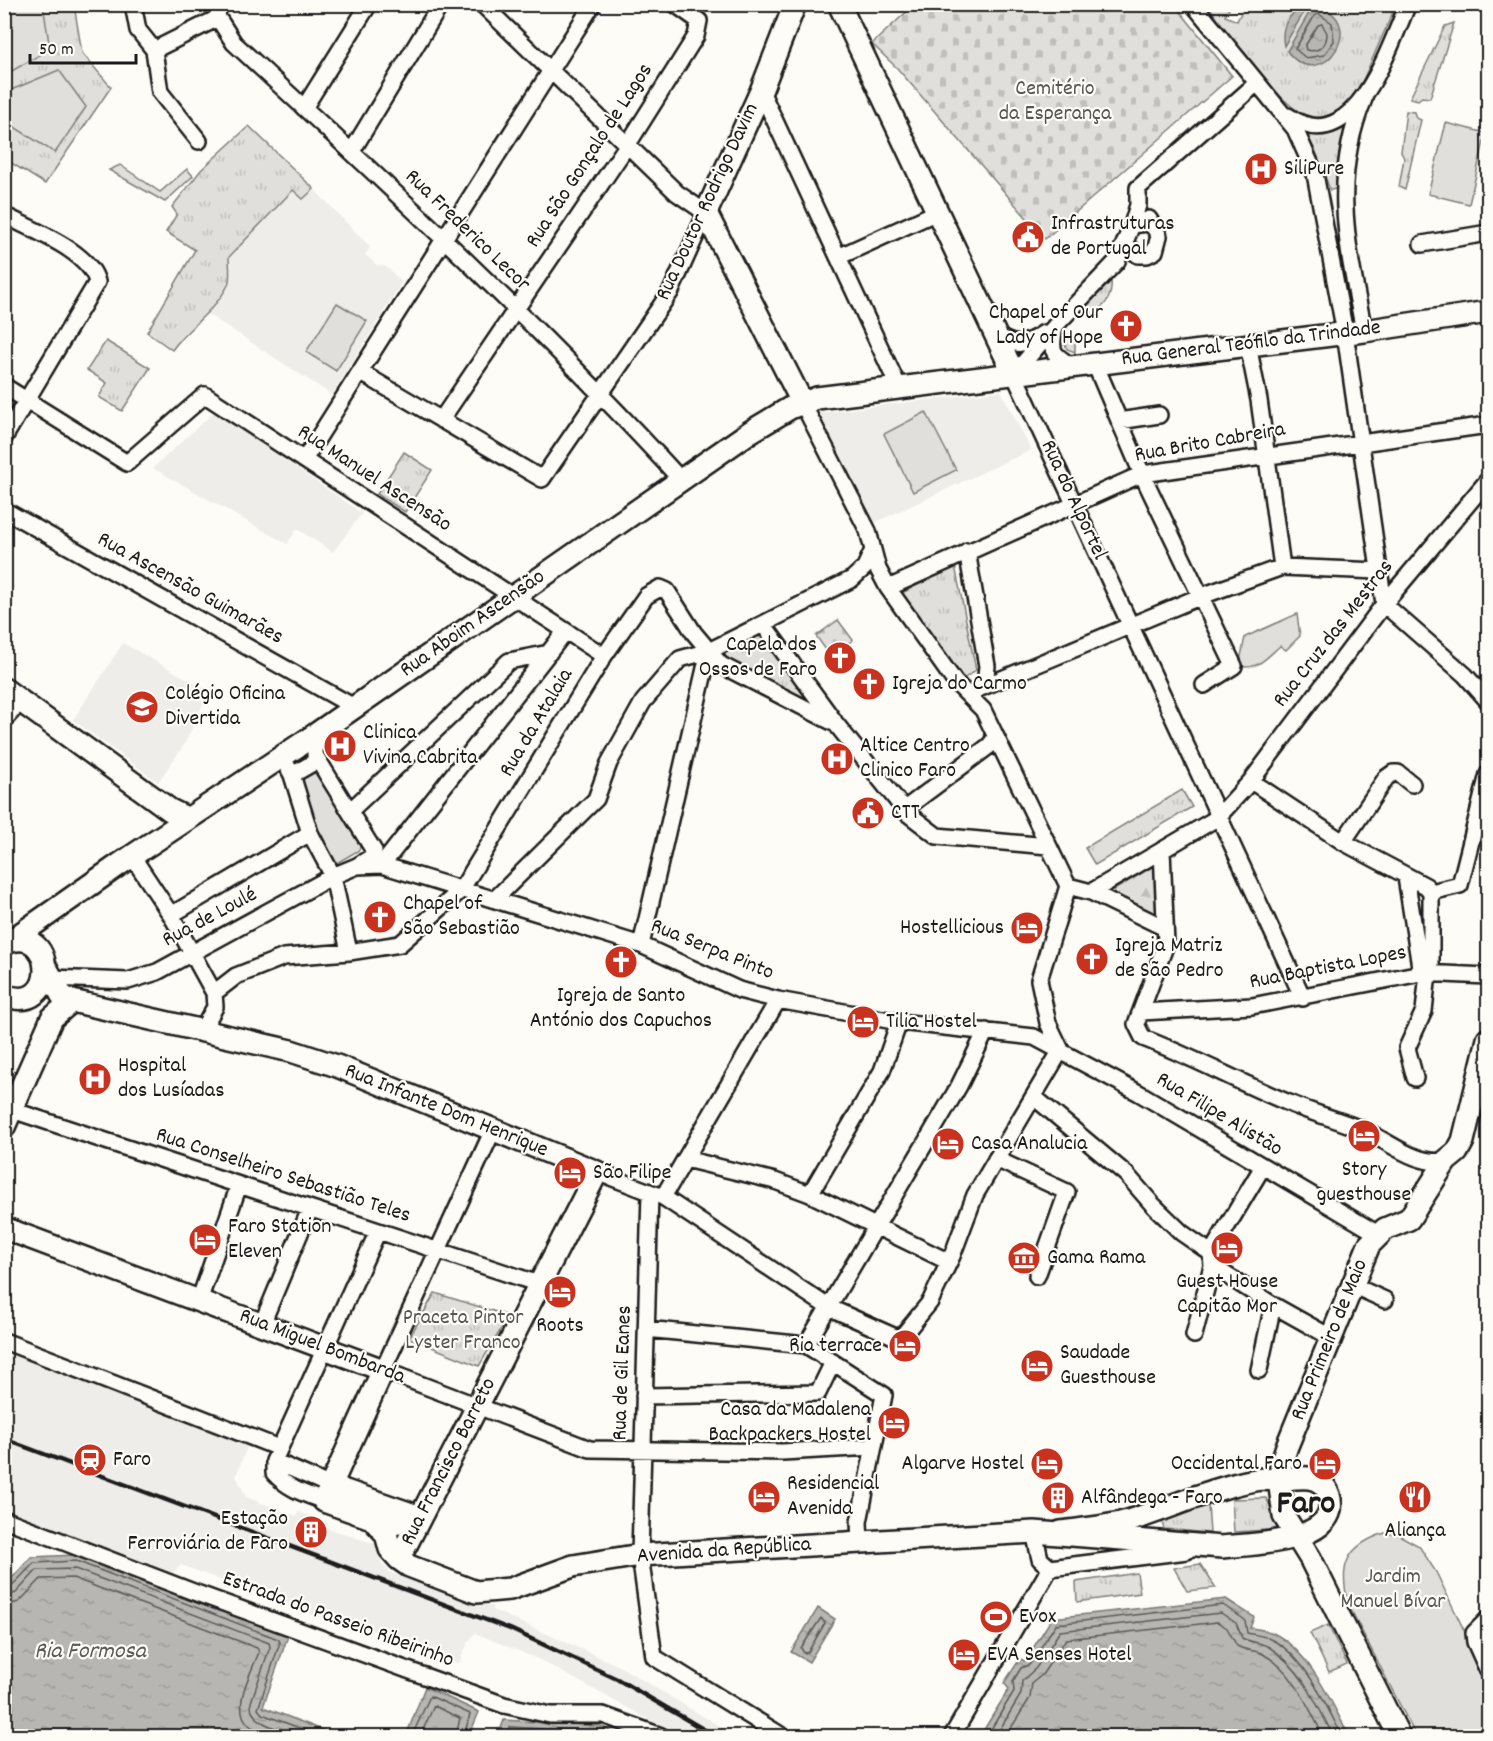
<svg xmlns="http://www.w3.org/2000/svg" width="1493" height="1741" viewBox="0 0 1493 1741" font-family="Dekko,sans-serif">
<defs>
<pattern id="grass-tufts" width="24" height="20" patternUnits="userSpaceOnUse" patternTransform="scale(1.5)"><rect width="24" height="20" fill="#e0dfdb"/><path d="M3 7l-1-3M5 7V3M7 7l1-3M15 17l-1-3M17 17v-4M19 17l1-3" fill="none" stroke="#c0bfbb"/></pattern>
<pattern id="forest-firs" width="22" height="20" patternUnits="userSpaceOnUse" patternTransform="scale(1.5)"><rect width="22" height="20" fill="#e0dfdb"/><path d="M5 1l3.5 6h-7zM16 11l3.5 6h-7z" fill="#c0bfbb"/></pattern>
<pattern id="cemetery-stones" width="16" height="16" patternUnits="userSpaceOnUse" patternTransform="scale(1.5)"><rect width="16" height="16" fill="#e0dfdb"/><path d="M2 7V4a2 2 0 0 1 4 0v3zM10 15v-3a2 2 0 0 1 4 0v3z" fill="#c0bfbb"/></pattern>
<pattern id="water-ripples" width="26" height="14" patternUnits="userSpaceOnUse" patternTransform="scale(1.5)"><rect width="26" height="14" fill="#b7b6b2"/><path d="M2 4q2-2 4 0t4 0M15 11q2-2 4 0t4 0" fill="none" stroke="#9d9c98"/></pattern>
</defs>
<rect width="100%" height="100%" fill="#fdfcf7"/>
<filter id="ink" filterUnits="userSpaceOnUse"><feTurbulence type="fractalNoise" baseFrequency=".0167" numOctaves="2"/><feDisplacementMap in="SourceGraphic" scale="12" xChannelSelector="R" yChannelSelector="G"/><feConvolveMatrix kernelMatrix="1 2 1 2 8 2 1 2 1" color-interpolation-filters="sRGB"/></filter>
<g filter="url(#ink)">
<path fill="#eeede9" d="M314 189 370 247 365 255 377 265 385 266 402 282 332 395 206 313 229 284V257L293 190 303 199Z
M1001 391 1031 450 874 523 819 413Z
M214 412 362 513 333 552 297 529 287 544 153 468Z
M123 643 209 691 184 745 158 782 73 720Z
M4 1349 248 1444 236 1476 246 1497 296 1516 299 1512 328 1523 327 1528 375 1544 381 1563 391 1573 469 1603 493 1606V1610L619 1666 736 1736H679L540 1660 475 1633 468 1642 459 1664 372 1630 369 1636 181 1565 170 1576 5 1509Z"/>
<path fill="url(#grass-tufts)" stroke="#7e7e7c" stroke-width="1.5" d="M4 5H74L82 53 111 87 45 184 5 159Z
M1208 5H1231L1225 16 1237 21 1245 5H1396L1356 96C1344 108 1329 119 1311 117 1285 114 1223 28 1208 5Z
M1454 23 1430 98 1422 97 1418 100 1410 98 1445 26Z
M1406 111 1414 112 1416 118 1421 120 1405 190 1399 187 1404 158 1401 152Z
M1346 124 1336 170V189L1330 190 1316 152 1304 130 1332 131Z
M249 126 314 189 303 199 293 190 229 257C229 265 231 278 228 285 216 310 188 327 172 350L147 332 195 250 166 232 177 214 172 207 201 170Z
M1111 281C1113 300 1100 316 1080 313Z
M1072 334 1075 337V352L1067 349 1064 342 1066 335Z
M106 341 150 368 122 411 99 397 107 383 87 370Z
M404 452 432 470 405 512 377 494Z
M955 566 976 670 962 680 902 593Z
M759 634 811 701 727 660 722 653Z
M1182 790 1192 807 1095 865 1085 848Z
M435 1293 509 1316 479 1366 409 1338Z
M1266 1498 1282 1529 1234 1532 1232 1499Z
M1208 1505 1210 1533 1164 1529 1162 1522Z
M1200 1564 1216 1588 1187 1591 1174 1568Z
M1137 1573 1140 1593 1077 1602 1076 1582Z
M1328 1625 1347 1664 1329 1672 1310 1633Z"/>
<path fill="url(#forest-firs)" stroke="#7e7e7c" stroke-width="1.5" d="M1152 867 1158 871 1157 914 1148 917 1113 898 1114 890Z"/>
<path fill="url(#cemetery-stones)" stroke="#7e7e7c" stroke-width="1.5" d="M915 4 1175 5 1232 76 1045 239 897 68 872 44Z
M838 620 853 640 831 657 816 636Z"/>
<path fill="#e0dfdb" stroke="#7e7e7c" stroke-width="1.5" d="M24 5H43L50 49 5 75V7Z
M59 70 86 107 55 153 5 121 4 93Z
M1446 123 1486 133 1469 204 1428 194Z
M120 165 160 192 187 169 193 176 165 202 109 170Z
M337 303 367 321 336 371 306 352Z
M926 412 956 470 913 492 884 434Z
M1297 614 1300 636 1286 650 1280 646C1267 657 1257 671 1239 666L1245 637Z
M316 769 361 842 359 850 335 864 310 833 302 781 304 774Z
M1385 1533 1399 1535 1419 1546 1436 1572 1488 1680V1736H1416L1349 1606C1338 1567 1345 1546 1385 1533Z"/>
<path fill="url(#water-ripples)" stroke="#797876" stroke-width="1.5" d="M1313 6C1373 15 1323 99 1287 51Z
M1307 7 1284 46C1280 27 1288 12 1307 7Z
M76 1555 288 1636 263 1707 338 1736H5V1586L31 1557Z
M1226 1599 1254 1617 1250 1628C1257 1629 1266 1630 1273 1633 1309 1650 1332 1703 1349 1736H980L1009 1689 1004 1683 1020 1659 1025 1661 1052 1618Z
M818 1608 835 1619 809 1662 791 1652Z
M425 1687 479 1712 469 1736H406Z
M504 1720 600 1726 621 1736H498Z"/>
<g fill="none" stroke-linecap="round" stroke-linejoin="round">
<path stroke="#5a5a58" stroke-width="1.5" d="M1319 14 1332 23 1334 41 1324 55 1306 58 1295 49 1315 15Z
M1322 24 1327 33C1327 45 1319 53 1306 50L1305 46 1318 25Z
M4 1589 11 1587 34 1563 76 1561 278 1639 280 1642 258 1709 262 1714 321 1736
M4 1597 16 1593 37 1570 75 1569 269 1643 270 1647 251 1702C248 1725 284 1730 301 1736
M4 1606 19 1602 41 1579 73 1578 257 1648 259 1652C252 1671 230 1708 249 1725 256 1731 267 1733 276 1736
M821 1618 825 1623 808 1652 804 1653 801 1648Z
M412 1736 430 1696 470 1714 464 1736
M420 1736 434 1706 460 1718 456 1736
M504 1736 510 1727 598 1732 607 1736
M987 1736 1014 1691 1013 1681 1021 1668 1030 1664 1056 1624 1223 1605 1245 1620 1247 1633C1254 1635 1263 1635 1270 1639 1304 1654 1326 1705 1342 1736
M996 1736 1021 1694 1022 1681 1036 1668 1060 1631 1221 1613 1236 1623 1242 1638C1251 1643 1261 1642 1269 1647 1301 1667 1317 1704 1333 1736
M1006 1736 1030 1698 1032 1683 1042 1675 1066 1639 1218 1622 1227 1628 1237 1646C1245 1651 1255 1650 1263 1654 1293 1670 1309 1708 1323 1736"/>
<g stroke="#1c1c1c" stroke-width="20">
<path id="street" d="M133 4 138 30 154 50 160 92 199 141
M216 4 218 18 234 43C387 184 540 326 681 480
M1193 4 1295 129 1315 174 1345 333 1384 604 1465 675 1488 701
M154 50 218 18
M761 91 899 388
M304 108 369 4
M1288 116C1354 162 1389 47 1408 4
M352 151 441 4
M4 215C32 230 90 251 97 282L4 438
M1132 225 1138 205V188L1257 83
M1155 227 1147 223 1132 225 1117 261 1055 326 1014 374 1303 998
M1126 239 1127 246 1138 255H1147L1155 251 1159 236 1149 219
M1422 244 1488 233
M838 257 935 213
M1055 326C1050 352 1051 353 1073 367
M1364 331C1348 248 1330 180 1364 99
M994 333C1014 348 1024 346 1044 333
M1248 345 1259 400 1282 567
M1095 364 1142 474 1234 666 1204 685
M360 372 542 479 671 291 706 213 677 193 482 4
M4 386 127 463 205 395 604 656
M803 404 868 531 878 569 888 588 955 682 983 710 1068 886
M441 420 628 144 696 36 699 21 675 4
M1119 421 1159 415
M304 460 593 4
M4 510 354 707
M967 551 987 666 985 686 978 689
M888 588 1142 474 1488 425
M763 624 834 721
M985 686 1199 597 1282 567 1379 571
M4 720 21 701
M316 734 315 755 374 851 370 858 357 866
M282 756 292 775 310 833 333 876 349 952
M292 775 318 760
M1251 781 1343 842 1426 886 1431 892
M351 810 509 661 549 653
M907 813 910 805 989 746 996 737
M1343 842 1386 778 1393 773H1398L1412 784
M1162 850 1166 944 1136 1024 1143 1038C1193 1057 1240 1083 1289 1103 1312 1113 1336 1119 1358 1128 1388 1139 1413 1166 1446 1161
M132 856 171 915 214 993 215 1007 201 1032
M382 865 565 632
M1406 877 1421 973
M1068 886 1091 892 1165 928
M1091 892 1217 818 1251 781 1384 604 1488 480
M1431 892 1460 885 1488 774
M1431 892V973
M495 899 596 799 609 763 643 702 680 659 709 651 852 579 865 567 873 550
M171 915 310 833
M641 945 709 651
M51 978 128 981 157 972 333 876 357 866 382 865 641 945 739 990 778 1000 899 1022 1034 1037 1139 1093 1378 1234
M214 993 236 976 284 957 349 952 400 944 461 890 604 656 646 596 660 588 667 591 694 633 721 665 836 724 907 813 937 836 1048 846
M1141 1012 1252 1006 1421 973 1488 976
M1061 1050 1048 1023 1039 980 1068 886
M1415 1078 1407 1048 1424 1011 1428 973
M1034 1097 1126 1174 1153 1205 1182 1233 1211 1253
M12 1110 539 1284
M493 1130 383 1370 590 1449 782 1452 873 1447
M685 1159 775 1181 810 1194 949 1262
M996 1159 1067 1192 1037 1276
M597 1172 663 1197 828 1307 900 1339 930 1302 952 1256 975 1195 1061 1050
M650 1193 640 1555 654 1657 782 1736
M810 1194 882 1071 899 1022
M663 1197 778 1000
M1212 1266 1273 1305 1332 1338
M1352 1285 1385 1300
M199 1301 239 1185
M262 1324 310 1209
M646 1329 806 1345 884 1395 859 1522 860 1542
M1194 1335 1212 1266 1211 1253 1262 1168
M4 1341 279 1448
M806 1345 959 1086 986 1031
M1259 1370 1273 1305
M644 1396 818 1393 833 1362
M274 1461 331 1486
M324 1501C305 1494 288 1489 274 1473V1461L378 1231
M4 1519 191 1591 504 1705 550 1715H603L661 1736
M1034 1532 1040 1559 1050 1568
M1050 1568 1187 1551
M1488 1619 1474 1633 1475 1642 1488 1671
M952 1736 1050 1568"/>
</g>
<g stroke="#1c1c1c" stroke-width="26">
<path id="secondary" d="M795 4 761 91 706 213 803 404
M839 4 1014 374
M4 689 170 810 188 819
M9 942 120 864 316 734 750 432 790 408 817 398 1364 331 1488 312
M4 944C55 918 62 1018 4 995
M47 969 62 996 72 1001 291 1051 337 1066 597 1172 399 1559
M4 1127 52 1018 72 1001
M4 1228 383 1370 324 1501 391 1525 420 1517
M1281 1479V1464L1287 1446 1369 1245 1385 1229 1409 1219 1446 1161 1457 1152 1463 1141 1488 1039
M1279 1480 1284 1516 1310 1558 1399 1736
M331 1486 420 1517
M375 1522 386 1534 390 1549 399 1559 409 1566 476 1592 510 1589 573 1566 640 1555 1034 1532 1222 1547C1252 1544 1343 1543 1329 1495 1326 1486 1319 1479 1309 1478 1299 1477 1288 1479 1278 1480 1270 1480 1262 1478 1255 1480 1212 1488 1170 1508 1128 1521 1107 1527 1083 1529 1061 1532"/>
</g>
<use href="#street" stroke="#fdfcf7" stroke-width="15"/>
<use href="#secondary" stroke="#fdfcf7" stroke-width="21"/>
<path stroke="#1c1c1c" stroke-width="4.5" d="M4 1439 510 1629 617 1679 715 1736"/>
</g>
</g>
<defs>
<g id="hospital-disc" transform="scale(1.725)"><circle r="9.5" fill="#c8321e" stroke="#fdfcf7"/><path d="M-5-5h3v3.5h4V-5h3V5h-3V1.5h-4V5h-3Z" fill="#fff"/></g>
<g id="civic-disc" transform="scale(1.725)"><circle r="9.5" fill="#c8321e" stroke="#fdfcf7"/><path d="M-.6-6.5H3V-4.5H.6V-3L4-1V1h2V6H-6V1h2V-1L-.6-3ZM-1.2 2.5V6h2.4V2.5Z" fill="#fff"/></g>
<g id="church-disc" transform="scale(1.725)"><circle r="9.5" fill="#c8321e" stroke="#fdfcf7"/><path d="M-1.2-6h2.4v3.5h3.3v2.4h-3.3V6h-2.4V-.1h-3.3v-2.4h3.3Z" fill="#fff"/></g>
<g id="school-disc" transform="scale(1.725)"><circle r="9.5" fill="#c8321e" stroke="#fdfcf7"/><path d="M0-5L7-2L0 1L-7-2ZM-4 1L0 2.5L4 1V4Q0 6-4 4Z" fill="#fff"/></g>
<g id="hotel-disc" transform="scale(1.725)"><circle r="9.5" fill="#c8321e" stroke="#fdfcf7"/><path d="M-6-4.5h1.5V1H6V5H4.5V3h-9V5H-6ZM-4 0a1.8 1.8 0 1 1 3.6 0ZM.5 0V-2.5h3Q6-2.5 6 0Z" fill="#fff"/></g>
<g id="museum-disc" transform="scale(1.725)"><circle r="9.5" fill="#c8321e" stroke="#fdfcf7"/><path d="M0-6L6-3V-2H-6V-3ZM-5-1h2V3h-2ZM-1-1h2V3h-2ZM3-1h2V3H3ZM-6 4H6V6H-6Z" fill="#fff"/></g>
<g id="station-disc" transform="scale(1.725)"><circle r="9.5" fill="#c8321e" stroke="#fdfcf7"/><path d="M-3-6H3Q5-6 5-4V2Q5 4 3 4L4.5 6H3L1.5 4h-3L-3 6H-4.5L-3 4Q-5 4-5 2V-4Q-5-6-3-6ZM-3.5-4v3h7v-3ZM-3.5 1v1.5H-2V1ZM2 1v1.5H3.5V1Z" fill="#fff"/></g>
<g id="restaurant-disc" transform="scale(1.725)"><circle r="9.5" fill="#c8321e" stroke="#fdfcf7"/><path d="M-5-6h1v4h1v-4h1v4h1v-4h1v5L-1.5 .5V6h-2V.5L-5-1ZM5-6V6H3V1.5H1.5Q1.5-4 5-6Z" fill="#fff"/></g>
<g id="building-disc" transform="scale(1.725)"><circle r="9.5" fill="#c8321e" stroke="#fdfcf7"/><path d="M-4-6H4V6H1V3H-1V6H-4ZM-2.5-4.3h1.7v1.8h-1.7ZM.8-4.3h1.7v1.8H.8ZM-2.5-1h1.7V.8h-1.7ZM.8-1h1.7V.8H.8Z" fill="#fff"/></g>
<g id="stadium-disc" transform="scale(1.725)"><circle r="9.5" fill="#c8321e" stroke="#fdfcf7"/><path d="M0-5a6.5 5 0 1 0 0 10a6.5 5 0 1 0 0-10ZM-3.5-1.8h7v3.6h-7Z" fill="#fff"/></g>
</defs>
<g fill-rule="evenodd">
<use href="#hospital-disc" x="1261" y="169"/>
<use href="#civic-disc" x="1028" y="237"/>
<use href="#church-disc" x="1126" y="326"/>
<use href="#church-disc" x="840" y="658"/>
<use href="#church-disc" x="869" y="684"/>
<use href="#school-disc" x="142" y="707"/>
<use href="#hospital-disc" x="340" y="746"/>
<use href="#hospital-disc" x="837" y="759"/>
<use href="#civic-disc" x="868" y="813"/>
<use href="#church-disc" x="380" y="917"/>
<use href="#hotel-disc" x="1027" y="928"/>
<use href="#church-disc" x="1092" y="959"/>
<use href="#church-disc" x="621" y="962"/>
<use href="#hotel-disc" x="863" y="1022"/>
<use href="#hospital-disc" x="95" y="1079"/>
<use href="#hotel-disc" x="1364" y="1136"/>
<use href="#hotel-disc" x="948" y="1144"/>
<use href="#hotel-disc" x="570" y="1173"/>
<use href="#hotel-disc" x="205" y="1240"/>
<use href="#hotel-disc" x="1227" y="1248"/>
<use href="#museum-disc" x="1024" y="1258"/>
<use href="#hotel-disc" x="560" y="1292"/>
<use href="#hotel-disc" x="905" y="1346"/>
<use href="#hotel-disc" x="1037" y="1366"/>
<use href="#hotel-disc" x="894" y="1423"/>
<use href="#station-disc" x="90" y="1460"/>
<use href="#hotel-disc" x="1047" y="1464"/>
<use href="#hotel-disc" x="1325" y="1464"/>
<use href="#hotel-disc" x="764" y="1497"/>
<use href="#restaurant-disc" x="1415" y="1497"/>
<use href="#building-disc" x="1058" y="1498"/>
<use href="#building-disc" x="311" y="1532"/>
<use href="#stadium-disc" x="996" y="1617"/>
<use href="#hotel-disc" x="964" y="1655"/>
</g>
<g text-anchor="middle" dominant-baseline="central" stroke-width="4.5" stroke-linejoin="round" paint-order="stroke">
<g font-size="22" fill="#575655" stroke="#fdfcf7">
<text x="1055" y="89">Cemitério<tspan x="1055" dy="25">da Esperança</tspan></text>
<text x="463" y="1318">Praceta Pintor<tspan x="463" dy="25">Lyster Franco</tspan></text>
<text x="1393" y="1577">Jardim<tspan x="1393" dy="25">Manuel Bívar</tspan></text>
</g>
<g font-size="22" fill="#1c1c1c" stroke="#fdfcf7">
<text transform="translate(590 156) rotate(-57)">Rua São Gonçalo de Lagos</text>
<text transform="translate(708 202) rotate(-65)">Rua Doutor Rodrigo Davim</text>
<text transform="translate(467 231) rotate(44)">Rua Frederico Lecor</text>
<text transform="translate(1251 344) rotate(-7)">Rua General Teófilo da Trindade</text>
<text transform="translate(1210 443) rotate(-10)">Rua Brito Cabreira</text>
<text transform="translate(374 479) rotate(33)">Rua Manuel Ascensão</text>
<text transform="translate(1073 500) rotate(65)">Rua do Alportel</text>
<text transform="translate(190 589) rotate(29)">Rua Ascensão Guimarães</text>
<text transform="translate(473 624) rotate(-35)">Rua Aboim Ascensão</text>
<text transform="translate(1334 634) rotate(-52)">Rua Cruz das Mestras</text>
<text transform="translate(537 723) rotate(-59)">Rua da Atalaia</text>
<text transform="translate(210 918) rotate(-28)">Rua de Loulé</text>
<text transform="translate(712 950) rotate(22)">Rua Serpa Pinto</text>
<text transform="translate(1328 968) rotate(-11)">Rua Baptista Lopes</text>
<text transform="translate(446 1111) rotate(22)">Rua Infante Dom Henrique</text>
<text transform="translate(1219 1115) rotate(31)">Rua Filipe Alistão</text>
<text transform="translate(283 1176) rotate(18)">Rua Conselheiro Sebastião Teles</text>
<text transform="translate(1330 1340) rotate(-68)">Rua Primeiro de Maio</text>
<text transform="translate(322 1347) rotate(21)">Rua Miguel Bombarda</text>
<text transform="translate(623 1373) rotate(-88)">Rua de Gil Eanes</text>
<text transform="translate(449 1462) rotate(-63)">Rua Francisco Barreto</text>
<text transform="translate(724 1551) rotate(-4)">Avenida da República</text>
<text transform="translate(338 1620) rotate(20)">Estrada do Passeio Ribeirinho</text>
</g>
<g font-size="22" fill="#1c1c1c" stroke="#fdfcf7" text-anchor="start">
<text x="1284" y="169">SiliPure</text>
<text x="1051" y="224">Infrastruturas<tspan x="1051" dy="25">de Portugal</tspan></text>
<text x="1103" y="313" text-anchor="end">Chapel of Our<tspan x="1103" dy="25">Lady of Hope</tspan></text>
<text x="817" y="645" text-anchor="end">Capela dos<tspan x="817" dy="25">Ossos de Faro</tspan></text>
<text x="892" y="684">Igreja do Carmo</text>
<text x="165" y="694">Colégio Oficina<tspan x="165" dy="25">Divertida</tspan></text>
<text x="363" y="733">Clinica<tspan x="363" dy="25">Vivina Cabrita</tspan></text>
<text x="860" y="746">Altice Centro<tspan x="860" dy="25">Clinico Faro</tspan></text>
<text x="891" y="813">CTT</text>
<text x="403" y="904">Chapel of<tspan x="403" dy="25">São Sebastião</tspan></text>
<text x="1004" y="928" text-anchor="end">Hostellicious</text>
<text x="1115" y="946">Igreja Matriz<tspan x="1115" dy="25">de São Pedro</tspan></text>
<text x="621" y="996" text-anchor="middle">Igreja de Santo<tspan x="621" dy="25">António dos Capuchos</tspan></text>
<text x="886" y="1022">Tilia Hostel</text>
<text x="118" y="1066">Hospital<tspan x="118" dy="25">dos Lusíadas</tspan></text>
<text x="971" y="1144">Casa Analucia</text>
<text x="1364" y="1170" text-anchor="middle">Story<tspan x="1364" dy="25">guesthouse</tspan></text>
<text x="593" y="1173">São Filipe</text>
<text x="228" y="1227">Faro Station<tspan x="228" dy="25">Eleven</tspan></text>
<text x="1047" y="1258">Gama Rama</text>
<text x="1227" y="1282" text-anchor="middle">Guest House<tspan x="1227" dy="25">Capitão Mor</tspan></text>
<text x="560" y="1326" text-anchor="middle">Roots</text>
<text x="882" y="1346" text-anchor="end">Ria terrace</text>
<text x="1060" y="1353">Saudade<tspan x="1060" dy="25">Guesthouse</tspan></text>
<text x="871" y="1410" text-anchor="end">Casa da Madalena<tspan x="871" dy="25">Backpackers Hostel</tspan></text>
<text x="113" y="1460">Faro</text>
<text x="1024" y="1464" text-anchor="end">Algarve Hostel</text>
<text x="1302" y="1464" text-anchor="end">Occidental Faro</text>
<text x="787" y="1484">Residencial<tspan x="787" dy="25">Avenida</tspan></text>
<text x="1081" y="1498">Alfândega - Faro</text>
<text x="288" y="1519" text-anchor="end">Estação<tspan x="288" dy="25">Ferroviária de Faro</tspan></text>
<text x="1415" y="1531" text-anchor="middle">Aliança</text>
<text x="1019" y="1617">Evox</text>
<text x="987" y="1655">EVA Senses Hotel</text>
</g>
<g font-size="24" font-style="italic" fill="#5a5a58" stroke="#fdfcf7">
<text x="90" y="1652">Ria Formosa</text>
</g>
<g font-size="34" font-weight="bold" fill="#1c1c1c" stroke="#fdfcf7">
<text x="1306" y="1505">Faro</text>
</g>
</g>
<rect width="1493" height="1741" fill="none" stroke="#fdfcf7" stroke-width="24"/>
<rect x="12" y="12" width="1469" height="1717" fill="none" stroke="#1c1c1c" stroke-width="2" filter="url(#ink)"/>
<path d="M30 54v9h106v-9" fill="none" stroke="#1c1c1c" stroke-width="3"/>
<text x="39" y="54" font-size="18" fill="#1c1c1c" stroke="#fdfcf7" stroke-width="4.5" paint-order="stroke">50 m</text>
</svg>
